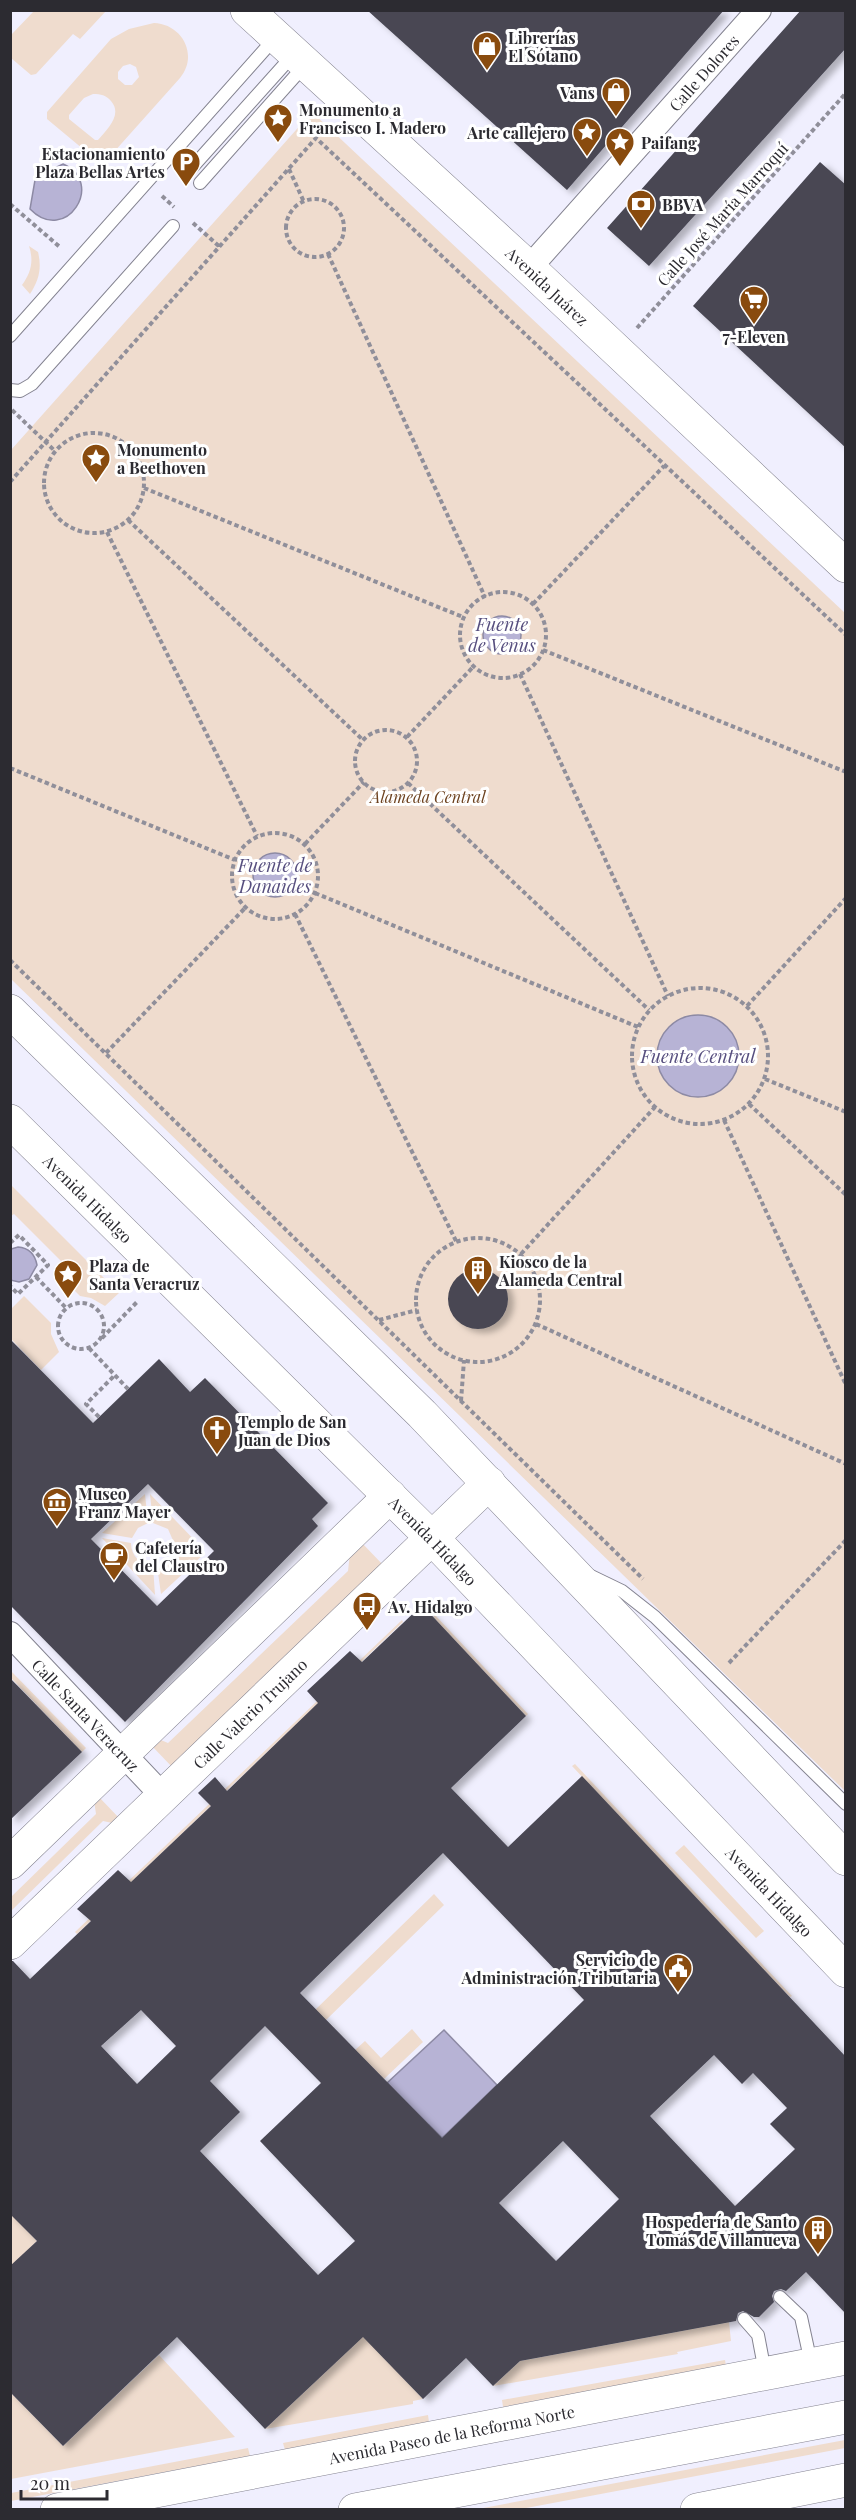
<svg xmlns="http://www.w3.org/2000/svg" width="856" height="2520" viewBox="0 0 856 2520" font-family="'Playfair Display',serif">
<defs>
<filter id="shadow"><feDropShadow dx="6" dy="4" stdDeviation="3" flood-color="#0004"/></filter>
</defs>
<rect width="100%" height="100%" fill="#f0effe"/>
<path fill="#efdcce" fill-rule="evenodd" d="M34 11V10L106 11 80 39 73 34 36 74 31 75 11 58V35Z
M154 23C182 24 199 55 180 78L105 162 95 159 47 119V112L111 39 129 29ZM130 64 136 67 139 77 132 85H125L118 79V72L123 66ZM93 94C101 94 106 95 111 101 123 115 107 129 98 140H95L69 119V115L84 98Z
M312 112 845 613V1791L11 979V450Z
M29 246 38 252C42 268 39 280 30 294L22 285C31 273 34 261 29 246Z
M11 1185 119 1293 105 1306 91 1298 80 1296 62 1278 70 1270 14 1214 11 1216Z
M24 1296 51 1323V1334L59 1352 41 1370 11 1339V1309Z
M145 1494 148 1523 138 1528 132 1538 102 1533Z
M150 1494 204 1550 175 1545 168 1529 153 1523Z
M102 1538 131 1543C131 1556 140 1564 153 1566L155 1595Z
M361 1542 385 1567 174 1769 150 1744 156 1738 168 1743 348 1571 350 1553Z
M174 1550 203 1555 161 1594 157 1566 168 1560Z
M435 1615 528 1714 526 1716 433 1617Z
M402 1620 403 1622 77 1934 75 1932Z
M11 1671 86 1748 82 1752 11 1678Z
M575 1764 792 1996 790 1997 782 1989 572 1766Z
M98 1796 121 1820 117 1824 103 1821 11 1911V1897L96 1814 94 1800Z
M684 1845 764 1931 756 1938 675 1853Z
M434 1894 444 1905 326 2020 315 2010Z
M412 2029 423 2042 384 2079 355 2050 365 2041 381 2058Z
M11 2214 37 2241 11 2266Z
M729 2322 731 2341 677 2352 678 2354 493 2386 520 2361Z
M370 2330 368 2341 423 2399 413 2401V2404L265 2429Z
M159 2355 235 2437 11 2479 10 2392 63 2446Z
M725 2360 726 2366 503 2407 502 2400Z
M428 2415 429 2422 285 2450 283 2443Z
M845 2440V2448L521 2509H478Z
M248 2448 250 2456 11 2501V2493Z"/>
<path fill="#b7b3d5" stroke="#8d8aa4" stroke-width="1.5" d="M63 164C106 182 66 246 30 209L35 180 37 176Z
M483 635a19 19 0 1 1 38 0a19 19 0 1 1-38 0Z
M253 875a22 22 0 1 1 44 0a22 22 0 1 1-44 0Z
M657 1056a41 41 0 1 1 82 0a41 41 0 1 1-82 0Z
M18 1247C29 1248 35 1254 37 1265L29 1279 19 1282 10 1280 11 1249Z
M444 2030 497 2085 442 2138 387 2083Z"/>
<path fill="#484753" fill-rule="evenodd" filter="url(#shadow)" d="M367 10H724L567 190Z
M801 10H846V48L649 266 607 228Z
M820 162 846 185V448L693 306Z
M448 1299a30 30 0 1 1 60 0a30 30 0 1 1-60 0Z
M10 1339 93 1423 159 1359 190 1392 205 1378 328 1503 312 1519 318 1526 125 1722 10 1605ZM148 1484 214 1551 157 1606 91 1539Z
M422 1605 526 1716 451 1788 508 1847 582 1776 846 2057V2314L806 2272 786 2291 781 2289 774 2291 772 2296 774 2302 759 2317H754L743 2311 738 2313 736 2321 520 2361 493 2386 466 2358 423 2399 363 2337 265 2429 177 2337 63 2446 10 2392V2266L37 2241 10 2214V1961H13L30 1979 91 1921 77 1909 118 1870 131 1882 211 1806 198 1793 215 1777 227 1791 318 1703 307 1691 350 1651 362 1662ZM443 1853 584 2000 442 2138 300 1993ZM141 2010 176 2046 137 2084 101 2046ZM265 2026 321 2083 260 2141 355 2241 318 2275 200 2151 240 2112 210 2081ZM714 2055 742 2084 753 2073 787 2108 770 2124 795 2149 735 2206 650 2116ZM563 2141 619 2199 556 2261 499 2203Z
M10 1678 82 1752 10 1820Z"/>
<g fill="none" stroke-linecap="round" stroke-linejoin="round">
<g stroke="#848390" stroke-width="14">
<path id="lane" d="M188 172 293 55
M200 183 305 65
M10 336 275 38
M10 390 20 391 32 384 173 226
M591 1576 622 1591 655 1617 846 1804
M780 2297 801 2317 811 2363
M744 2319 758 2335 765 2372"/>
</g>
<g stroke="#848390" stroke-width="26">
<g id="street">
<path id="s1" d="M529 268 759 10"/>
<path id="s2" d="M10 1634 163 1796"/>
</g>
</g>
<g stroke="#848390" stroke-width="34">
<g id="secondary">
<path id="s3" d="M247 10 529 268 846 566"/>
<path d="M10 1011 422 1414 846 1859"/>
<path id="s4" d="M10 1121 432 1538 846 1971"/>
<path d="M10 1863 390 1496"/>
<path id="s5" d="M10 1943 489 1483"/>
<path id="s6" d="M57 2510 846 2358"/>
<path d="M355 2510 846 2417"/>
<path d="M697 2510 846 2480"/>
</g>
</g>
<path stroke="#908f9a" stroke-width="4" stroke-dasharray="4.5 3" stroke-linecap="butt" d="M289 169 304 202
M162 196 174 207
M286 228a29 29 0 1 1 58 0a29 29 0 1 1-58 0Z
M10 204 61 248
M193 223 220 247
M328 254 485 597
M637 328 846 93
M12 410 55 451
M44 483a50 50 0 1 1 100 0a50 50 0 1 1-100 0Z
M10 482 316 138 846 635
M144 488 463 617
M128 520 363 740
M107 532 257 836
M460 635a43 43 0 1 1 86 0a43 43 0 1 1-86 0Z
M533 604 664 466
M543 650 846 772
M520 674 668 996
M355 761a31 31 0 1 1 62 0a31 31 0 1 1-62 0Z
M407 737 473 667
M10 768 235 860
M408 783 649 1010
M232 876a43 43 0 1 1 86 0a43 43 0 1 1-86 0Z
M305 844 364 782
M315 893 638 1027
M295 914 456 1241
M10 960 643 1579
M632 1056a68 68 0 1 1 136 0a68 68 0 1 1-136 0Z
M747 1006 846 898
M106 1053 246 907
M765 1079 846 1112
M749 1104 846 1195
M724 1120 846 1385
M416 1300a62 62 0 1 1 124 0a62 62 0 1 1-124 0Z
M10 1243 19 1235 48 1265 18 1294 10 1286
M521 1254 655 1107
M36 1277 67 1309
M58 1326a23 23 0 1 1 46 0a23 23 0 1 1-46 0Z
M379 1320 417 1310
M536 1324 846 1464
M102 1338 137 1302
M89 1348 128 1389
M461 1401 464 1360
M99 1417 86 1404 115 1375
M729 1663 846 1540"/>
<use href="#lane" stroke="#fff" stroke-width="12"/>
<use href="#street" stroke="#fff" stroke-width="24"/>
<use href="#secondary" stroke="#fff" stroke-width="33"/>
</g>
<defs>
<g id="shop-pin" transform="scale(1.5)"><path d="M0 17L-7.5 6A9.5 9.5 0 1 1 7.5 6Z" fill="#894b0e" stroke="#fff"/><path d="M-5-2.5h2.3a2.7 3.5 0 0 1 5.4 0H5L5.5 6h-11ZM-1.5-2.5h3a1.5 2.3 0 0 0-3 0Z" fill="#fff"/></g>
<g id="sight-pin" transform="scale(1.5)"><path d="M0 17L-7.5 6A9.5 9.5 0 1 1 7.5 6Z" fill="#894b0e" stroke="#fff"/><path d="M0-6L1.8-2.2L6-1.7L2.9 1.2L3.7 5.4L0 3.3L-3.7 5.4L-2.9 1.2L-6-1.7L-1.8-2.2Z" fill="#fff"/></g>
<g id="parking-pin" transform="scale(1.5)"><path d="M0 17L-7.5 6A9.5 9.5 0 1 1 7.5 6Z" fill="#894b0e" stroke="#fff"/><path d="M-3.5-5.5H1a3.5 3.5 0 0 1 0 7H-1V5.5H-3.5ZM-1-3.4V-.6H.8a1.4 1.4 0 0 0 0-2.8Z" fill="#fff"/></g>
<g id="bank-pin" transform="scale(1.5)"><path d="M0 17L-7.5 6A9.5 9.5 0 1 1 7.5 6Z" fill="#894b0e" stroke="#fff"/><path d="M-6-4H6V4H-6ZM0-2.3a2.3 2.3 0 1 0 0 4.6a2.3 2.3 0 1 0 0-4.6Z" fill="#fff"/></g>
<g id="supermarket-pin" transform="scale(1.5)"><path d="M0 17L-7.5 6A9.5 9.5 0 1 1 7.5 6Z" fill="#894b0e" stroke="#fff"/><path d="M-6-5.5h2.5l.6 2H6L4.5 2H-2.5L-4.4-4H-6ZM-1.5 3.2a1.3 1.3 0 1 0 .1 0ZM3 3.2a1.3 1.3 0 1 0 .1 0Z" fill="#fff"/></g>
<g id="building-pin" transform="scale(1.5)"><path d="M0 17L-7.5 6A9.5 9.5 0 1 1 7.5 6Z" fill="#894b0e" stroke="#fff"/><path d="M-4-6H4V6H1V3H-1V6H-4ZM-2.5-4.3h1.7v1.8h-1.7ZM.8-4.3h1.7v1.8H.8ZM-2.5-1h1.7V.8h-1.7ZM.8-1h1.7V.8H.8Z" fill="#fff"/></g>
<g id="church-pin" transform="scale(1.5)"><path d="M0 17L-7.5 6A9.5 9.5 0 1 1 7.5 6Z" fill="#894b0e" stroke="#fff"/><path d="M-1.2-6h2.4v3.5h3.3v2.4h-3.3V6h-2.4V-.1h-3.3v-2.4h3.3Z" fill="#fff"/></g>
<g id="museum-pin" transform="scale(1.5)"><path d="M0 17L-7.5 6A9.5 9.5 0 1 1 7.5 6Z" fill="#894b0e" stroke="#fff"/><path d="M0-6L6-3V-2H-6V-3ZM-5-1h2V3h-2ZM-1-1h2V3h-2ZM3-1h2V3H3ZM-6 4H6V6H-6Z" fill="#fff"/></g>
<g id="cafe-pin" transform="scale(1.5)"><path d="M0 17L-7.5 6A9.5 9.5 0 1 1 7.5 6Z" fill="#894b0e" stroke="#fff"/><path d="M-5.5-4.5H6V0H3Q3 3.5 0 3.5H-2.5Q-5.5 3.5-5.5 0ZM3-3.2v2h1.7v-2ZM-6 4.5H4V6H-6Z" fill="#fff"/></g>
<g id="bus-pin" transform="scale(1.5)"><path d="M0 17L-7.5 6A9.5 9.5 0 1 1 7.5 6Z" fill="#894b0e" stroke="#fff"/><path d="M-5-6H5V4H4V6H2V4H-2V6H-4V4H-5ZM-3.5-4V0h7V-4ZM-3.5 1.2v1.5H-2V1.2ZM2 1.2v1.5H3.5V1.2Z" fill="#fff"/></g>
<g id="civic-pin" transform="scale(1.5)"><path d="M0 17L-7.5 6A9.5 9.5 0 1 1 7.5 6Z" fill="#894b0e" stroke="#fff"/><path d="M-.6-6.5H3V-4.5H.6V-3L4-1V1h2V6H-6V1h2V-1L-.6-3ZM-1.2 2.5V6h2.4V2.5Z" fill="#fff"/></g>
</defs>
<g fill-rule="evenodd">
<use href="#shop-pin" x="487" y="46"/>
<use href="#shop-pin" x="616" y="92"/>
<use href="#sight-pin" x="278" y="118"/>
<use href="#sight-pin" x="587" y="132"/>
<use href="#sight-pin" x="620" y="142"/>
<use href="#parking-pin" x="186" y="162"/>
<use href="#bank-pin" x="641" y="204"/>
<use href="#supermarket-pin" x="754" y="300"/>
<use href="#sight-pin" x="96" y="458"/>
<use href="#building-pin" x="478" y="1270"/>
<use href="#sight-pin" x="68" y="1274"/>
<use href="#church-pin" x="217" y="1430"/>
<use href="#museum-pin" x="57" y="1502"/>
<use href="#cafe-pin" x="114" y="1556"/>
<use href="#bus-pin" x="367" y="1606"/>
<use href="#civic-pin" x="678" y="1968"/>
<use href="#building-pin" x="818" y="2230"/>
</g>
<g text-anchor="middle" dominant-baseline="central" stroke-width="6" stroke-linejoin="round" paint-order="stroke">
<g font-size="16" font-weight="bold" fill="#2c2b31" stroke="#fff" text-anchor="start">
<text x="508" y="37">Librerías<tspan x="508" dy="18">El Sótano</tspan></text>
<text x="595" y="92" text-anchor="end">Vans</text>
<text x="299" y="109">Monumento a<tspan x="299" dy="18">Francisco I. Madero</tspan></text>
<text x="566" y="132" text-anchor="end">Arte callejero</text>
<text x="641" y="142">Paifang</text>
<text x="165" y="153" text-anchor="end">Estacionamiento<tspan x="165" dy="18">Plaza Bellas Artes</tspan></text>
<text x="662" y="204">BBVA</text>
<text x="754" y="336" text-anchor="middle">7-Eleven</text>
<text x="117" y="449">Monumento<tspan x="117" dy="18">a Beethoven</tspan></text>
<text x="499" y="1261">Kiosco de la<tspan x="499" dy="18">Alameda Central</tspan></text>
<text x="89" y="1265">Plaza de<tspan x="89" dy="18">Santa Veracruz</tspan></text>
<text x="238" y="1421">Templo de San<tspan x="238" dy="18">Juan de Dios</tspan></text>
<text x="78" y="1493">Museo<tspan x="78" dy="18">Franz Mayer</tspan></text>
<text x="135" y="1547">Cafetería<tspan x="135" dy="18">del Claustro</tspan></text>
<text x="388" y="1606">Av. Hidalgo</text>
<text x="657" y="1959" text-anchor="end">Servicio de<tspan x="657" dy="18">Administración Tributaria</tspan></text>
<text x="797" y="2221" text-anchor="end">Hospedería de Santo<tspan x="797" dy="18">Tomás de Villanueva</tspan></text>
</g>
<g font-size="16" fill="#2c2b31" stroke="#fff">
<text stroke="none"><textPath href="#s1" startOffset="262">Calle Dolores</textPath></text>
<text transform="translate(722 214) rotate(-48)">Calle José María Marroquí</text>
<text stroke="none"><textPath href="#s3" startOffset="408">Avenida Juárez</textPath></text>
<text stroke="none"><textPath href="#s4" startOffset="110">Avenida Hidalgo</textPath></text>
<text stroke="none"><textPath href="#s4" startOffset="596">Avenida Hidalgo</textPath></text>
<text stroke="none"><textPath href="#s5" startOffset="332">Calle Valerio Trujano</textPath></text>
<text stroke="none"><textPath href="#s2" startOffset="111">Calle Santa Veracruz</textPath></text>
<text stroke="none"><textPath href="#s4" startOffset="1082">Avenida Hidalgo</textPath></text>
<text stroke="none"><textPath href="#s6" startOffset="402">Avenida Paseo de la Reforma Norte</textPath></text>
</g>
<g font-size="16" font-style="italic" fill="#6d421f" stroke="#fff">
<text x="428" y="796">Alameda Central</text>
</g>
<g font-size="18" font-style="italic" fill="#574f7f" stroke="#fff">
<text x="502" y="624">Fuente<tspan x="502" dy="21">de Venus</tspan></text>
<text x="275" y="865">Fuente de<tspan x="275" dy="21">Danaides</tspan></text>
<text x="698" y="1056">Fuente Central</text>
</g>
</g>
<rect width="856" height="2520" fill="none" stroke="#2c2b31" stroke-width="24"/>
<path d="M21 2490v9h86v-9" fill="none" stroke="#2c2b31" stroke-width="3"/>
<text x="30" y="2490" font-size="18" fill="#2c2b31" stroke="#ffffff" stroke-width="4.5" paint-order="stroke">20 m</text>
</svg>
